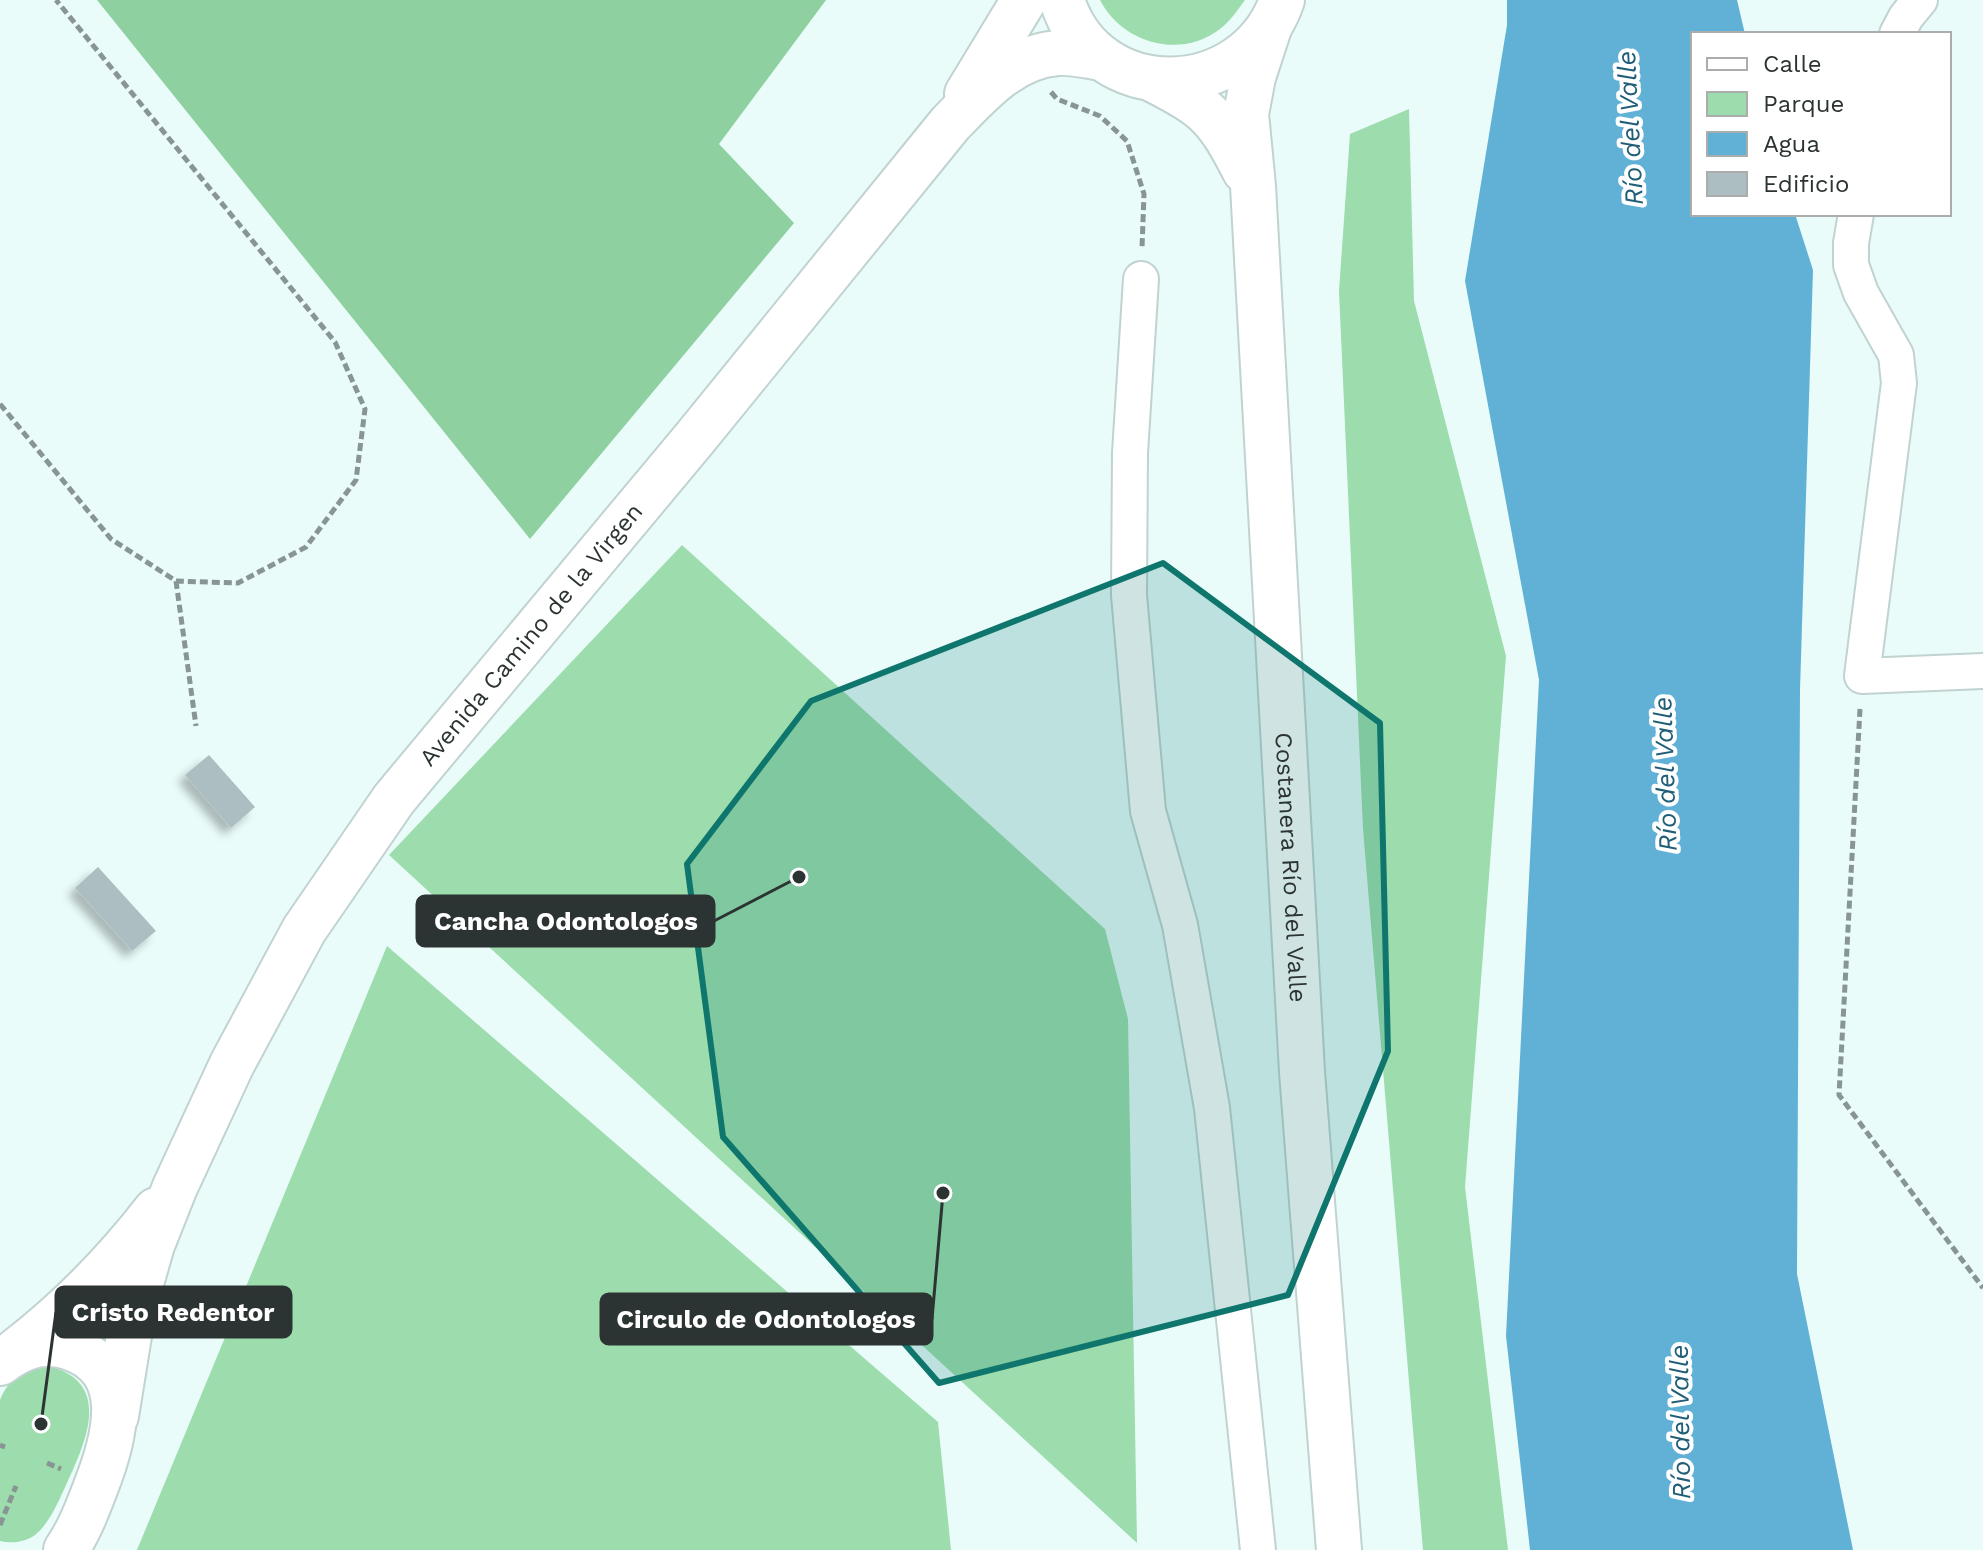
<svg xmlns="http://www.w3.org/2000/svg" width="1983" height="1550" viewBox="0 0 1983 1550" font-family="'Work Sans',sans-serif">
<defs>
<filter id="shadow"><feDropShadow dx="-7" dy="7" stdDeviation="4" flood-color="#0004"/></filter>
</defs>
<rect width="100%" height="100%" fill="#e9fcfa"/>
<path fill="#9cdcad" d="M1100 0H1245C1237 11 1230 21 1220 29 1180 60 1122 43 1100 0Z
M1409 109 1414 301 1506 656 1465 1187 1508 1550H1423L1363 829 1339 291 1350 134Z
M682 545 1105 929 1128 1019 1137 1543 389 855Z
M387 946 938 1422 951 1550H137Z
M118 1285 106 1341 75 1325Z
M49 1366C113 1383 86 1441 67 1483 59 1500 50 1523 35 1535 25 1542 12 1544 0 1541V1400C9 1378 25 1367 49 1366Z"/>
<path fill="#8ed0a0" d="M97 0H826L719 144 794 223 530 539Z"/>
<path fill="#61b1d7" d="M1507 0H1737L1745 34H1693V214H1795L1813 270 1800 690 1797 1274 1853 1550H1530L1506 1336 1539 680 1465 281 1507 25Z"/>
<path fill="#adbec2" filter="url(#shadow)" d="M209 755 255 807 231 828 185 775Z
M98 867 156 931 132 951 75 888Z"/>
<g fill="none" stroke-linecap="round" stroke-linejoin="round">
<g stroke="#c0d3d1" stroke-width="38">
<path id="minor" d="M1897 34 1906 17 1920 0
M1856 214 1851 243V265L1861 293 1896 355 1899 383 1862 676 1983 671
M1141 279 1130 453 1129 595 1148 811 1180 925 1212 1108 1258 1550"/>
</g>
<g stroke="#c0d3d1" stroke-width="48">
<g id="secondary">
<path d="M1062 0C1095 108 1246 104 1282 0"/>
<path id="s1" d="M1269 28 1253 77 1246 114 1253 186 1302 1072 1339 1550"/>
<path d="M1154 80C1209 108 1217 117 1245 171"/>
<path d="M967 94 1024 0"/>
<path d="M16 1351C69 1310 115 1263 156 1210"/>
<path d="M0 1363C21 1347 42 1339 68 1347 136 1369 114 1441 95 1489 87 1510 79 1531 66 1550"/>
<path id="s2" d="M116 1416 133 1311 152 1245 175 1187 232 1064 304 930 394 799 695 438 950 124C980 93 1012 56 1058 53 1072 52 1088 56 1102 58"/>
</g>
</g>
<path stroke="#889594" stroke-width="5" stroke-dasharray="8 4" stroke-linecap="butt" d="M1051 92 1057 99 1100 116 1127 141 1144 194 1142 248
M0 404 111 539 176 581 238 583 306 547 356 480 365 409 335 342 56 0
M176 581 196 726
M1860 709 1839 1095 1983 1288
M0 1445 5 1447
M47 1463 61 1469
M0 1525 16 1486"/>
<use href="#minor" stroke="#fff" stroke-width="34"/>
<use href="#secondary" stroke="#fff" stroke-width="44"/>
</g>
<path fill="#0f766e" fill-opacity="0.2" stroke="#0f766e" stroke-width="6" stroke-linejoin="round" d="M1163 563 1380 723 1388 1051 1288 1295 939 1383 723 1137 687 864 811 701Z"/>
<g text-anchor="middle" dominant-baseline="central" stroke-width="8" stroke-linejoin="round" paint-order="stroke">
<g font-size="24" fill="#2c3333" stroke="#fff">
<text stroke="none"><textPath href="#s2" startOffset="898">Avenida Camino de la Virgen</textPath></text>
<text stroke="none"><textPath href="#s1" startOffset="844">Costanera Río del Valle</textPath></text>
</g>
<g font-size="26" font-style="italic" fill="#205e78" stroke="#fff">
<text transform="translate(1630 128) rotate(-93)">Río del Valle</text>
<text transform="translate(1665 774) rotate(-92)">Río del Valle</text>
<text transform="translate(1680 1422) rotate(-91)">Río del Valle</text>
</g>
</g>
<path fill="none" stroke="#2c3333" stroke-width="3" d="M799 877L714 921M41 1424L56 1312M943 1193L932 1319"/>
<g fill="#2c3333" stroke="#fff" stroke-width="3">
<circle cx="799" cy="877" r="8"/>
<circle cx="41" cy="1424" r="8"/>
<circle cx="943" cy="1193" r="8"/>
</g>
<g fill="#2c3333" stroke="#2c3333" stroke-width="3">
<rect x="417" y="896" width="297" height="50" rx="8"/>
<rect x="56" y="1287" width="235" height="50" rx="8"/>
<rect x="601" y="1294" width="331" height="50" rx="8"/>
</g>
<g font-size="26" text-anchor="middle" font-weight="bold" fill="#fff">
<text x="566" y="930">Cancha Odontologos</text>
<text x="173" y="1321">Cristo Redentor</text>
<text x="766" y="1328">Circulo de Odontologos</text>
</g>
<rect x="1691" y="32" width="260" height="184" fill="#ffffff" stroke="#abadad" stroke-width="2"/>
<rect x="1707" y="58" width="40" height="12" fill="#ffffff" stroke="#abadad" stroke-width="2"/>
<text x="1763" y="72" font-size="24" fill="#2c3333">Calle</text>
<rect x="1707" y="92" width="40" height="24" fill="#9cdcad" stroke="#abadad" stroke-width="2"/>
<text x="1763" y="112" font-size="24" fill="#2c3333">Parque</text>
<rect x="1707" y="132" width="40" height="24" fill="#61b1d7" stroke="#abadad" stroke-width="2"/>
<text x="1763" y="152" font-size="24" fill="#2c3333">Agua</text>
<rect x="1707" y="172" width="40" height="24" fill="#adbec2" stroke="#abadad" stroke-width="2"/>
<text x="1763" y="192" font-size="24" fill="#2c3333">Edificio</text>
</svg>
